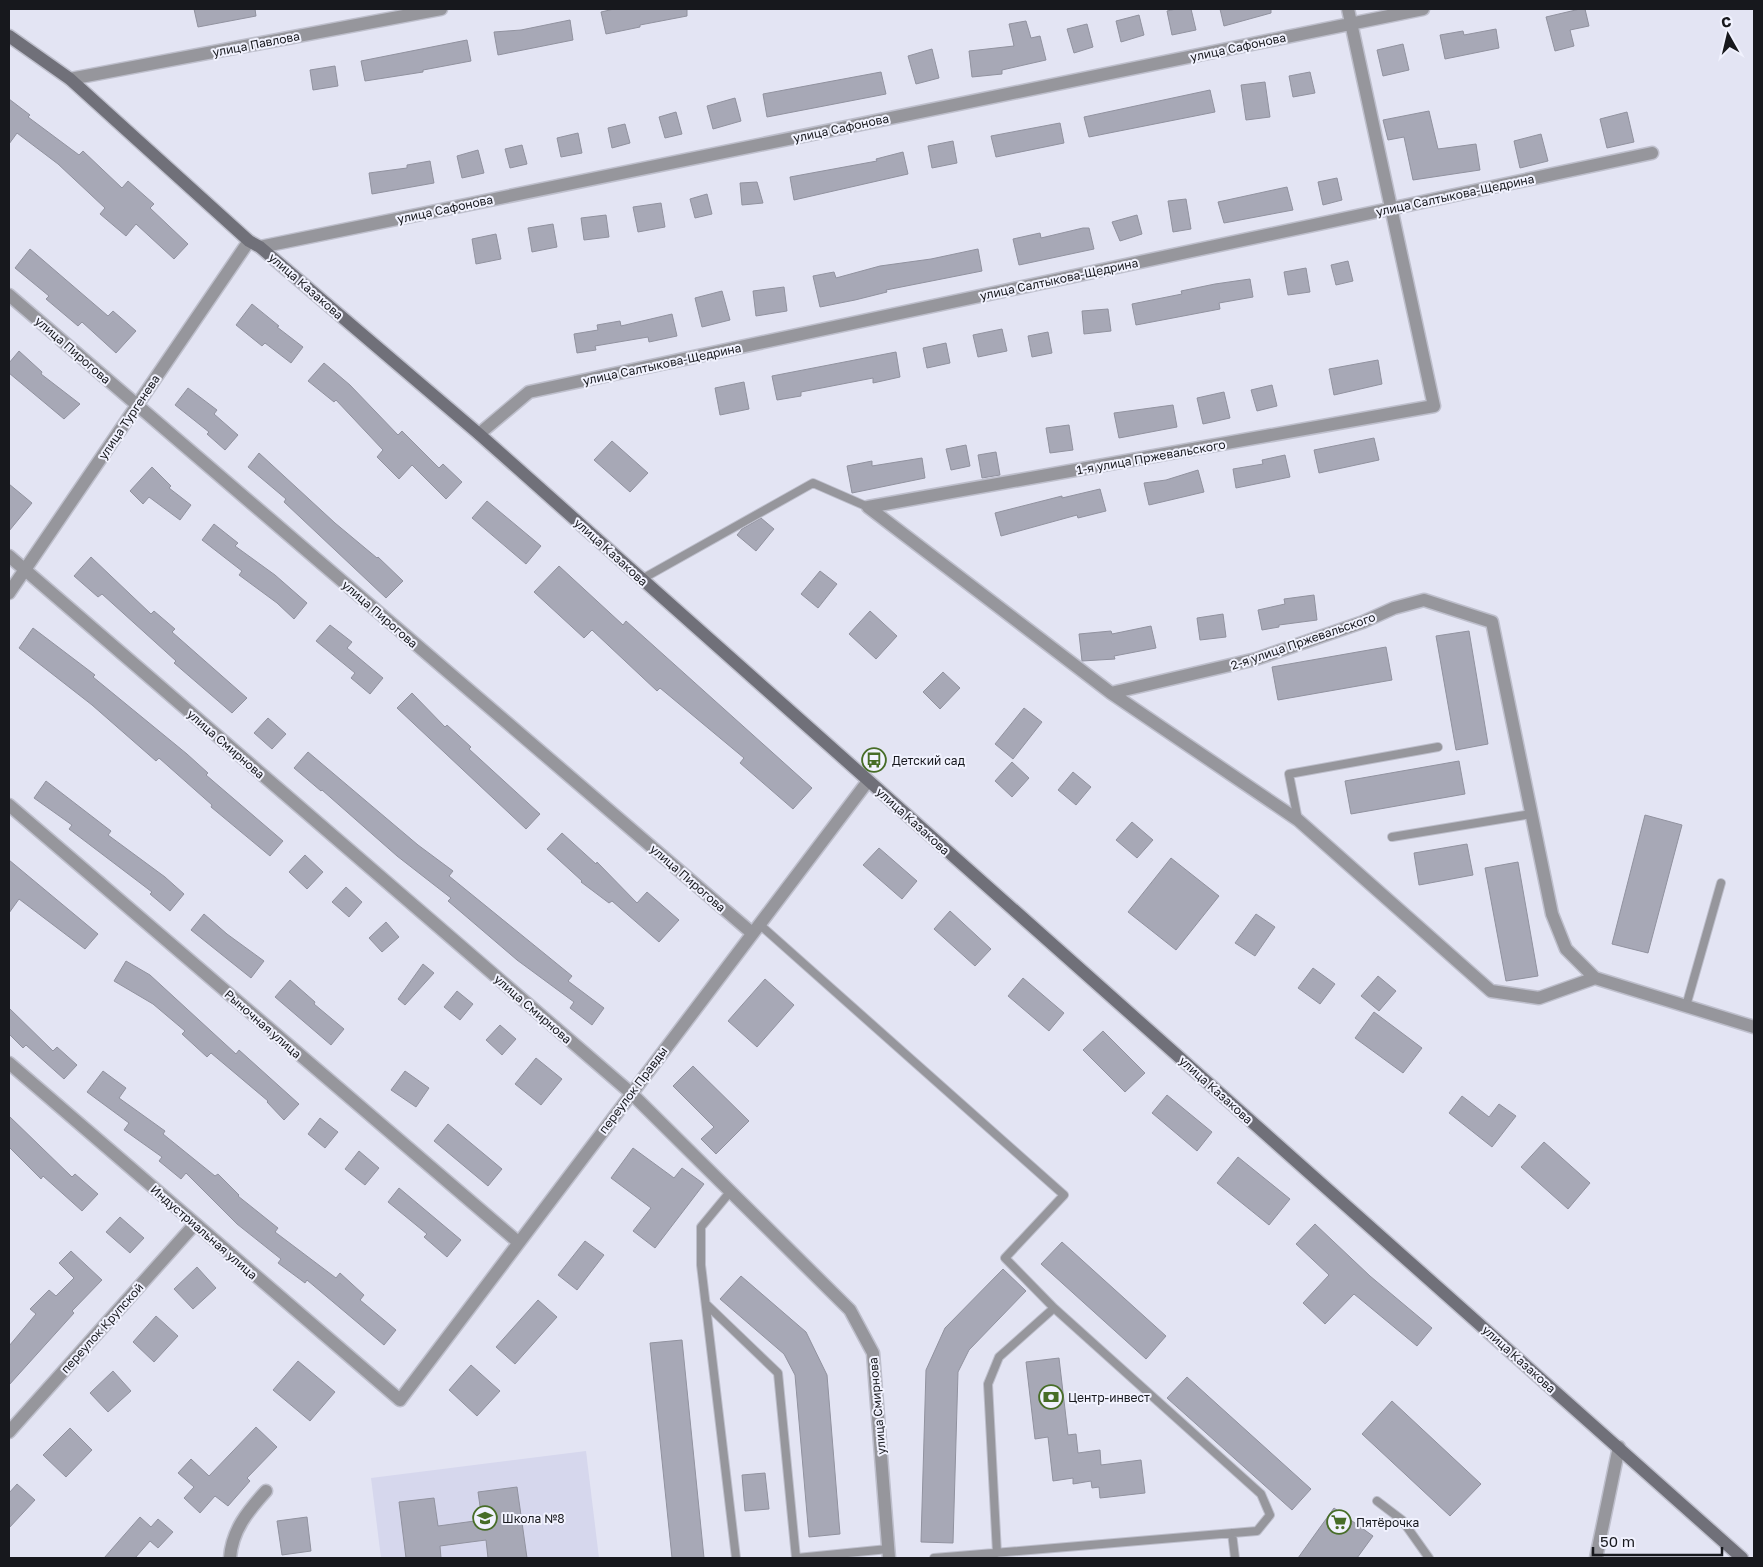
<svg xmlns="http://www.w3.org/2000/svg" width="1763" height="1567" viewBox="0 0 1763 1567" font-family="'Golos Text',sans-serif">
<rect width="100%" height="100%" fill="#e3e4f3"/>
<path fill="#d6d7ed" d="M586 1451 599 1558H381L371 1478Z"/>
<path fill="#a7a8b6" stroke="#91929f" d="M194 9H255L256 16 198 27Z
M614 9H687V16L640 25V27L606 34 601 12Z
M1176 9H1191L1196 30 1172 35 1167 11Z
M1220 9H1271V13L1224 26Z
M1580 9H1585L1589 26 1570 30 1574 46 1555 51 1546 17Z
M1139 15 1144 35 1121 42 1116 21Z
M570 20 573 40 498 55 494 32 521 30Z
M1026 21 1031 38 1040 36 1046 60 1002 70V74L972 77 969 51 1014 46 1009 24Z
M1087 24 1093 47 1074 53 1067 29Z
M1496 29 1499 48 1445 59 1440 35 1463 31 1464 35Z
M467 40 471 61 423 70V72L365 81 361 61Z
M1403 44 1409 70 1383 76 1377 50Z
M932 49 939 78 916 84 908 56Z
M335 66 338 86 313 90 310 70Z
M881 72 886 94 767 117 763 94Z
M1310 72 1315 93 1293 97 1289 76Z
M1265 82 1270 117 1246 120 1241 85Z
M1210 90 1215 112 1089 137 1084 117Z
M735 98 741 121 713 129 707 106Z
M9 99 30 115 28 117 79 155 83 151 122 188 128 181 154 204 150 208 188 244 174 259 136 224 126 236 100 214 105 208 58 164 17 133 9 144Z
M1429 111 1438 149 1476 144 1480 170 1413 180 1404 137 1388 140 1383 120Z
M676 112 682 134 665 138 659 117Z
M1627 112 1634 142 1607 148 1600 119Z
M1060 123 1064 143 996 157 991 136Z
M625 124 630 143 612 148 608 128Z
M578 133 582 153 561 157 557 138Z
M1541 134 1548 161 1520 168 1514 141Z
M953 141 957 163 932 168 928 146Z
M522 145 527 164 510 168 505 149Z
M478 150 484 173 462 178 457 156Z
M903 152 908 174 794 200 790 177 877 161 876 159Z
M430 161 434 183 372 194 369 173 407 168V165Z
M1337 178 1342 200 1323 205 1318 182Z
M757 182 763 203 742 205 740 183Z
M1287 187 1293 210 1224 223 1218 202Z
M707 194 712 214 695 218 690 199Z
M1186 199 1191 229 1173 232 1168 201Z
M661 203 665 227 638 232 633 207Z
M606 215 609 237 584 240 581 218Z
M1137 215 1142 234 1120 241 1112 222Z
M553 224 557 247 532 252 528 228Z
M1083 228H1089L1094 249 1019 265 1013 239 1040 233 1041 238Z
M496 234 501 259 476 264 472 239Z
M30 249 108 316 113 311 136 331 116 353 82 322 78 326 46 299 49 296 15 268Z
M978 249 982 271 886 290 887 292 855 300 820 307 813 276 834 272 836 278 880 266 931 259Z
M1348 261 1353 281 1336 285 1331 265Z
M1306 268 1310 292 1288 295 1284 272Z
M1250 279 1253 297 1219 303 1220 309 1136 325 1132 304 1182 294 1181 291 1215 284Z
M784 287 787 311 756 316 753 291Z
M722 291 730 320 702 327 695 298Z
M252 304 279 326 277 327 303 347 291 363 265 343 262 346 236 325Z
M1108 309 1111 331 1084 334 1082 311Z
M672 314 677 336 649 342 648 337 595 346 596 350 577 353 574 334 598 330 597 325 620 321 621 326Z
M1002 329 1007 351 978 357 973 335Z
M1048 332 1052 353 1032 357 1028 336Z
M946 343 950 363 927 368 923 348Z
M19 351 42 372 41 374 80 404 64 419 9 373V363Z
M896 352 900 377 873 383V378L801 392V396L777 400 772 376Z
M1378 360 1382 384 1334 395 1329 369Z
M324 363 350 385 398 435 402 431 439 468 443 464 462 482 446 499 412 465 399 479 377 457 383 450 336 400 334 402 308 381Z
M744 382 749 409 720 415 715 388Z
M1272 385 1277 406 1257 411 1251 390Z
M188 388 217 410 214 414 238 435 225 450 207 434 209 432 175 405Z
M1224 392 1230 418 1203 424 1197 398Z
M1173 405 1177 427 1119 438 1114 413Z
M1069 425 1073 450 1050 453 1046 428Z
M1374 438 1379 460 1319 473 1314 450Z
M612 441 648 473 630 492 594 460Z
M966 445 970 466 951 470 946 449Z
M996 452 1000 475 982 478 978 455Z
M259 453 335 523 377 558 378 557 403 581 386 598 284 502 286 499 248 467Z
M1285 455 1290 477 1236 488 1233 469 1263 464 1262 460Z
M922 458 925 478 852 493 847 466 872 461V466Z
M152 467 171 486 169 488 191 505 180 520 149 497 143 504 130 491Z
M1198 470 1204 492 1149 505 1144 483 1166 480Z
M9 484 32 503 9 531Z
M1100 489 1106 511 1078 518 1077 515 1001 536 995 513 1062 496V498Z
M487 501 541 546 526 564 472 518Z
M761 518 774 529 756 551 737 535 742 529Z
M214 524 238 543 235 546 275 575 307 603 294 619 277 603 239 575 242 571 202 540Z
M91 557 151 614 154 611 175 629 172 632 247 698 232 713 174 663 176 661 102 594 98 597 74 576Z
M559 566 623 625 626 621 812 788 793 809 740 763 744 758 660 688 657 691 592 630 584 638 534 592Z
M820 571 837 584 818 608 801 594Z
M1314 595 1317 620 1279 625V627L1262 630 1258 610 1285 604 1284 599Z
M870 611 897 636 876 659 849 634Z
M1223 614 1226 637 1200 640 1197 618Z
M330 625 352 642 347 648 383 678 370 694 351 678 355 673 316 641Z
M1151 626 1156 648 1114 656 1115 659 1082 661 1079 634 1111 631 1112 634Z
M33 628 95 675 93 677 187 754 208 773 206 775 283 841 270 856 211 807 212 805 159 758 156 761 92 705 19 648Z
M1469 631 1488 744 1456 750 1436 636Z
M1386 647 1392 680 1278 700 1272 667Z
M943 672 960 688 940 709 923 692Z
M412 693 445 727 447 725 471 747 469 749 540 814 526 829 397 708Z
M1024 708 1042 722 1013 759 995 744Z
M268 718 286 734 272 749 254 733Z
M308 752 418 845 453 871 449 876 572 976 568 981 604 1008 592 1025 570 1008 574 1002 517 960 448 901 451 898 397 856 322 790 321 791 294 768Z
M1459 761 1465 794 1351 814 1345 781Z
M1012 762 1029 778 1012 797 995 781Z
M1073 772 1091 787 1076 805 1058 790Z
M46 781 111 831 108 835 165 877 184 894 170 911 150 894 152 892 69 829 72 825 34 798Z
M1645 815 1682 825 1648 953 1612 944Z
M1132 822 1153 840 1137 858 1116 840Z
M562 833 596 864 597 862 637 903 647 892 679 920 659 942 612 901 609 903 581 882 582 881 547 849Z
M1467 844 1473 875 1419 885 1414 853Z
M879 848 917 881 902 899 863 865Z
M305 855 323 872 307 889 289 872Z
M1171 858 1219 896 1176 950 1128 912Z
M9 860 98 934 85 949 19 899 9 913Z
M1518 862 1538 976 1506 981 1485 868Z
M346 887 362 902 349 917 332 902Z
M950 911 991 949 975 966 934 929Z
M204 914 227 934 264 961 251 978 191 930Z
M1256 914 1275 927 1255 956 1235 943Z
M386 922 399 937 382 952 369 938Z
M126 961 150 975 236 1054 239 1050 299 1104 284 1120 267 1102 268 1101 211 1053 207 1057 182 1034 185 1031 153 1004 114 981Z
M423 964 434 973 405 1005 398 999Z
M1313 968 1335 984 1320 1004 1298 988Z
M1378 976 1396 991 1379 1011 1361 996Z
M1023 978 1064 1013 1049 1031 1008 996Z
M765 979 794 1005 757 1047 728 1021Z
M290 980 315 1002 314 1004 344 1029 331 1045 275 997Z
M457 991 473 1004 460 1020 444 1007Z
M9 1008 53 1051 57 1047 77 1065 64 1079 26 1045 23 1048 9 1034Z
M1374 1012 1422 1048 1403 1073 1355 1038Z
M500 1025 516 1039 502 1055 486 1040Z
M1103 1031 1145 1073 1125 1092 1083 1050Z
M536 1058 562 1079 541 1105 515 1084Z
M693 1066 749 1121 716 1154 701 1139 714 1127 673 1086Z
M103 1071 126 1088 119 1098 165 1131 163 1134 215 1176 218 1174 239 1195 238 1196 278 1228 275 1232 336 1278 340 1273 364 1295 360 1300 396 1330 384 1345 307 1280 305 1283 278 1263 281 1259 237 1224 186 1173 181 1179 159 1161 162 1157 124 1130 129 1123 87 1092Z
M405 1071 429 1088 416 1107 391 1090Z
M1167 1095 1212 1132 1197 1151 1152 1113Z
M1462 1096 1489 1117 1499 1104 1516 1116 1492 1147 1449 1113Z
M9 1116 72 1177 75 1174 98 1194 82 1211 43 1176 41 1179 9 1147Z
M320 1118 338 1132 325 1148 308 1134Z
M448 1124 502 1169 488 1186 434 1141Z
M1544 1142 1590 1183 1568 1209 1521 1167Z
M633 1148 674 1178 682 1168 704 1184 655 1248 633 1231 651 1208 611 1178Z
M359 1151 379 1168 365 1185 345 1169Z
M1238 1157 1290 1199 1269 1225 1217 1183Z
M399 1188 461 1240 447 1257 424 1237 427 1234 388 1202Z
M120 1217 144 1238 130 1253 106 1232Z
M1315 1224 1370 1276 1432 1328 1417 1346 1354 1294 1325 1324 1303 1303 1329 1275 1296 1244Z
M585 1241 604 1255 577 1290 558 1275Z
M1062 1242 1166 1336 1146 1359 1041 1264Z
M71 1251 102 1280 72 1311 74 1313 9 1385V1346L36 1314 30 1309 49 1290 56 1296 74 1278 59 1263Z
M197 1267 216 1288 193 1309 174 1289Z
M1003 1269 1026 1291 969 1350 958 1372 953 1543 921 1542 926 1370 945 1328Z
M741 1276 806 1332 827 1375 840 1534 809 1537 795 1375 784 1354 720 1299Z
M538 1300 557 1317 515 1364 496 1347Z
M156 1316 178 1336 154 1362 133 1342Z
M682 1340 704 1558H672L650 1343Z
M1059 1358 1068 1435 1076 1434 1078 1453 1100 1450 1101 1465 1141 1460 1145 1493 1100 1498 1099 1487 1092 1488 1091 1481 1073 1484V1478L1053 1481 1048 1437 1035 1439 1026 1362Z
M298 1361 335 1392 310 1421 273 1390Z
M471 1365 500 1391 477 1416 449 1390Z
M113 1371 131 1391 108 1412 90 1393Z
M1187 1377 1311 1489 1292 1510 1167 1398Z
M1392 1401 1481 1484 1450 1516 1362 1434Z
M256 1427 277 1447 247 1478 250 1481 228 1506 215 1496 200 1513 184 1498 194 1487 178 1473 191 1459 209 1476Z
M70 1428 92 1450 66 1477 43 1455Z
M765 1473 769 1509 745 1511 742 1475Z
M17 1484 35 1500 9 1528V1493Z
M517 1487 527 1558H488L486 1540 440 1546 441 1558H406L399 1502 434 1498 438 1526 482 1520 478 1492Z
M1334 1508 1373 1536 1357 1558H1298Z
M140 1517 151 1527 158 1519 173 1532 158 1548 150 1541 135 1558H104Z
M307 1517 311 1551 282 1555 277 1521Z"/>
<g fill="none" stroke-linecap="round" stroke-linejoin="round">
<g stroke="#bebfcc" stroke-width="10">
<path id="service" d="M642 579 813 483 868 507
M1298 820 1289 774 1438 747
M1392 837 1531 814
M759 924 1064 1195 1005 1258 1054 1308
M1686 1006 1721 883
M730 1192 701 1227V1265L736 1558
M706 1304 778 1373 796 1558
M1377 1501 1402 1520 1429 1558
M1232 1533 1235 1558
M797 1558 888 1549
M934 1558 1257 1531 1270 1515 1261 1494 1054 1308 999 1357 988 1384 997 1553"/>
</g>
<g stroke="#bebfcc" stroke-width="15">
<path id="minor" d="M70 79 441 9
M260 247 1423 9
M9 295 752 933
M479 434 529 392 1652 153
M868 507 1434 406 1348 9
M868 507 1111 693 1298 820 1491 991 1539 998 1595 978
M9 556 631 1093 850 1310 873 1353 889 1558
M9 593 249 241
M1111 693 1256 659 1363 622 1394 608 1424 600 1492 622 1552 914 1566 949 1595 978 1754 1027
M9 805 518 1242
M9 1063 400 1400 868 781
M9 1432 195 1224
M230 1558C232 1530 248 1511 266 1491
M1596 1558 1619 1447"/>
</g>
<g stroke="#bebfcc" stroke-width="15">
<path id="secondary" d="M9 36 70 79 249 241 260 247 479 434 1742 1558"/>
</g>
<use href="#service" stroke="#96969c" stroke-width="8"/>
<use href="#minor" stroke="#96969c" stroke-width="12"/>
<use href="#secondary" stroke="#707079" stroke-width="12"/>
</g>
<defs>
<g id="bus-ring" transform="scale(1.25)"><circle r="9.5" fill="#f1f2fe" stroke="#476d27" stroke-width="1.5"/><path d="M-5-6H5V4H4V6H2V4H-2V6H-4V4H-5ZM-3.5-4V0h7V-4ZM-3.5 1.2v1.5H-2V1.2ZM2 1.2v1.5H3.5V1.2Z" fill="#476d27"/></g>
<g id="bank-ring" transform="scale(1.25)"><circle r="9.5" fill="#f1f2fe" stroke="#476d27" stroke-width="1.5"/><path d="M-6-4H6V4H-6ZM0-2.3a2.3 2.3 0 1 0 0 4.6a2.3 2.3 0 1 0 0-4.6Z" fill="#476d27"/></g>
<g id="school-ring" transform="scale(1.25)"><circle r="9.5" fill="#f1f2fe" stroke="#476d27" stroke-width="1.5"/><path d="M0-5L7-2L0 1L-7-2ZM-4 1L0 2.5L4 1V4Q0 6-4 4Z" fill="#476d27"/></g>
<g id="supermarket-ring" transform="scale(1.25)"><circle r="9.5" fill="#f1f2fe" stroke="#476d27" stroke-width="1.5"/><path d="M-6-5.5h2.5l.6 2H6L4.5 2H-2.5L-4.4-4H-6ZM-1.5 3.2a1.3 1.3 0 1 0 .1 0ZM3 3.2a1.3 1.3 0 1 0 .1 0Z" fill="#476d27"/></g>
</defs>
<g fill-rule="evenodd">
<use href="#bus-ring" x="874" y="760"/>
<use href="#bank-ring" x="1051" y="1397"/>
<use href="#school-ring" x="485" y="1518"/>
<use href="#supermarket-ring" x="1339" y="1522"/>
</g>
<g text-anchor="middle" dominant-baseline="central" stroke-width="4" stroke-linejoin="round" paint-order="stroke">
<g font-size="12" fill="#17181d" stroke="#f1f2fe">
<text transform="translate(256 44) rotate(-11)">улица Павлова</text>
<text transform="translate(1238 47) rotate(-12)">улица Сафонова</text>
<text transform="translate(841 128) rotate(-12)">улица Сафонова</text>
<text transform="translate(1455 195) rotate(-12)">улица Салтыкова-Щедрина</text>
<text transform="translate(445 209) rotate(-12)">улица Сафонова</text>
<text transform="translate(1059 279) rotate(-12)">улица Салтыкова-Щедрина</text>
<text transform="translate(306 286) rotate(41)">улица Казакова</text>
<text transform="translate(73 350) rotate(41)">улица Пирогова</text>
<text transform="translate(662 364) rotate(-12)">улица Салтыкова-Щедрина</text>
<text transform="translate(129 417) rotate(-56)">улица Тургенева</text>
<text transform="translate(1151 457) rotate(-10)">1-я улица Пржевальского</text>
<text transform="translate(611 552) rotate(42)">улица Казакова</text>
<text transform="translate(380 614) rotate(41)">улица Пирогова</text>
<text transform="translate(1303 641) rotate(-19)">2-я улица Пржевальского</text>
<text transform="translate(226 744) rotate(41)">улица Смирнова</text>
<text transform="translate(913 821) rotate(42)">улица Казакова</text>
<text transform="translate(688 878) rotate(41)">улица Пирогова</text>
<text transform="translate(533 1009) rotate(41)">улица Смирнова</text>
<text transform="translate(263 1024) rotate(41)">Рыночная улица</text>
<text transform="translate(633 1090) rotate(-53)">переулок Правды</text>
<text transform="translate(1216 1090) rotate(42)">улица Казакова</text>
<text transform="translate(204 1232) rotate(41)">Индустриальная улица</text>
<text transform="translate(102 1328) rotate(-48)">переулок Крупской</text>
<text transform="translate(1519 1359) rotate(42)">улица Казакова</text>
<text transform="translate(877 1406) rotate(-95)">улица Смирнова</text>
</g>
<g font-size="12" fill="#17181d" stroke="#f1f2fe" text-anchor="start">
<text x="892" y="760">Детский сад</text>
<text x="1068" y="1397">Центр-инвест</text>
<text x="502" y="1518">Школа №8</text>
<text x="1356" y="1522">Пятёрочка</text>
</g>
</g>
<rect width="1763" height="1567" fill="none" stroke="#17181d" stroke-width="20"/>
<g transform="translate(1728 35) rotate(352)" stroke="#f1f2fe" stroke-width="4" paint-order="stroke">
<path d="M0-4L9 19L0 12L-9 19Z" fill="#17181d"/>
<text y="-8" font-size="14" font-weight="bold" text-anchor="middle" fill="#17181d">С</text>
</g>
<path d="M1593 1547v8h129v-8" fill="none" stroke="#17181d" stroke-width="2.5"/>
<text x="1600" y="1547" font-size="15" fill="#17181d" stroke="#f1f2fe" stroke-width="4" paint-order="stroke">50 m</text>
</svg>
